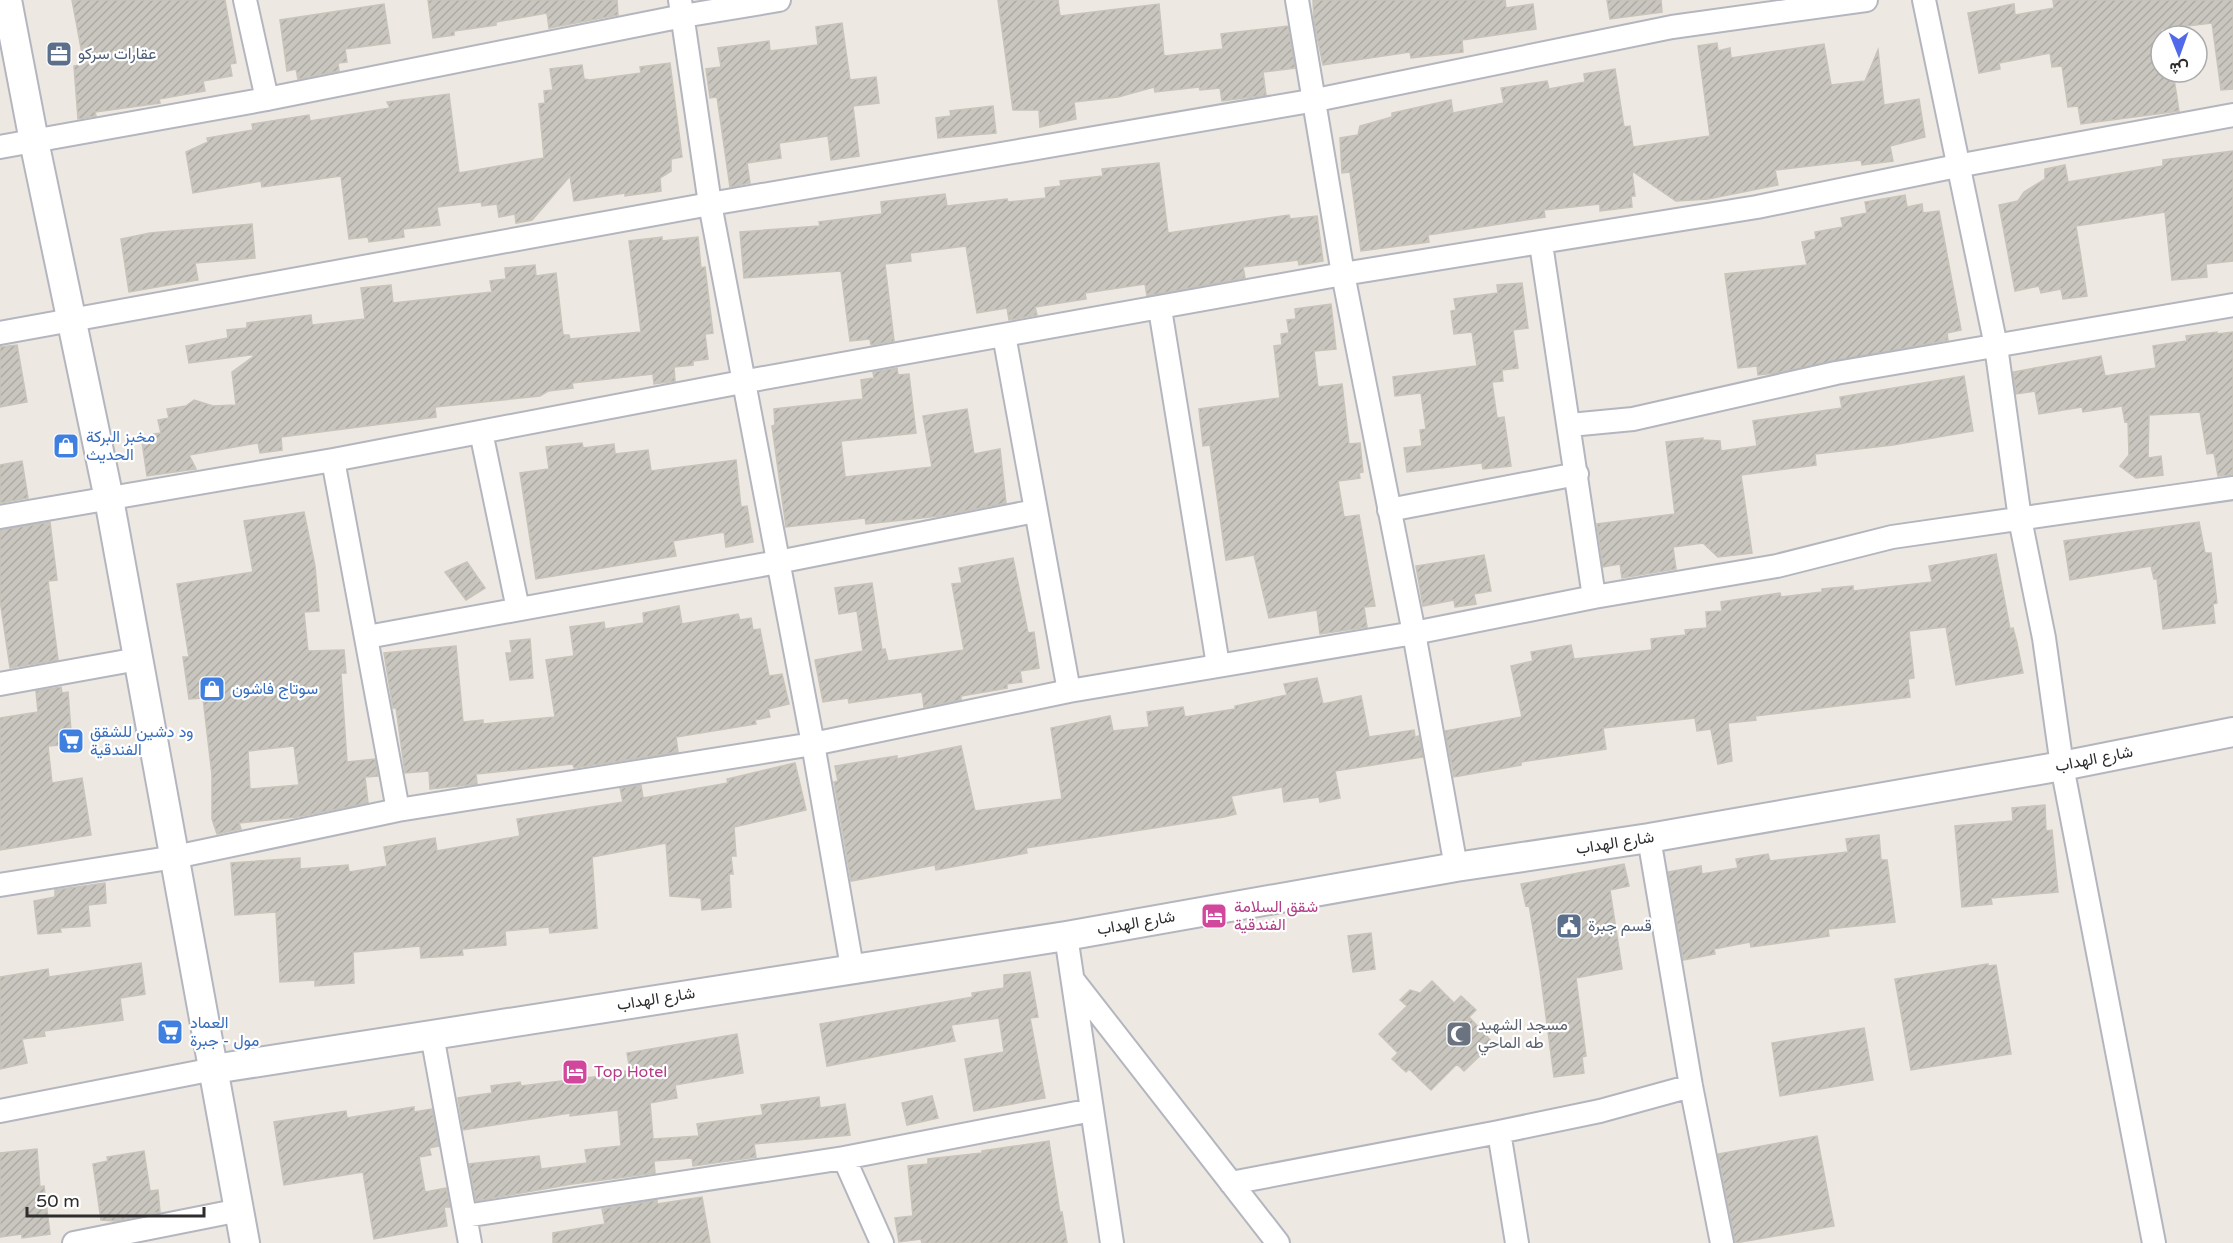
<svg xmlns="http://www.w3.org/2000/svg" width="2233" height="1243" viewBox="0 0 2233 1243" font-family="'Varela Round',Vazirmatn,sans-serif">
<defs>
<pattern id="building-hatch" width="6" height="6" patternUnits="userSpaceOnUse" patternTransform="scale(1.5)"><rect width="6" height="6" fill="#c9c6bf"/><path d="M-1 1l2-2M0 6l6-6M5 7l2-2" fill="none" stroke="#adaaa4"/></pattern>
</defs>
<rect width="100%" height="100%" fill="#ede8e1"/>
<path fill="url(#building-hatch)" stroke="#c8c4ba" stroke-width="1.5" fill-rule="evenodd" d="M72 0H225L236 63 230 64 232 76 203 81 205 91 159 99 160 103 95 112 96 116 78 119 74 66 84 64Z
M428 0H617L618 15 549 28 547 13 496 22V25L454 31V35L433 38Z
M998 0H1058L1060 16 1159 4 1164 56 1223 49 1221 34 1288 26 1295 68 1263 72 1266 95 1222 101 1220 88 1200 90 1199 87 1155 92 1154 87 1118 97 1074 102 1076 119 1040 127 1039 110H1013Z
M1313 0H1505L1506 8 1533 4 1536 29 1462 40 1463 52 1411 58 1410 52 1323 65 1314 22Z
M1607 0H1661L1662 12 1610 19Z
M2053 0H2233V89L2221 90 2212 23 2161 29V72H2173L2179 111 2081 124 2078 106 2068 107 2062 66 2052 67 2050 53 1999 63 2000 69 1979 73 1968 13 2014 4 2015 15 2054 8Z
M384 4 390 43 345 49 347 62 338 63 339 71 298 79 296 69 287 71 280 20Z
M842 23 850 80 876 77 879 103 853 106 859 156 831 160 828 136 779 143 781 158 747 163 750 183 730 187 717 97 710 98 706 69 721 67 718 48 769 41 770 51 818 45 816 27Z
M1717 43 1718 51 1730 48 1731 58 1824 44 1831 85 1865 81 1878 50 1884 105 1919 99 1925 137 1890 146 1893 161 1862 165 1861 160 1775 170 1778 185 1708 199 1676 201 1632 171 1635 196H1631L1632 207 1600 211V204L1544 210 1545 217 1428 235 1429 242 1361 251 1350 172 1342 173 1340 138 1358 135 1360 126 1392 117V113L1451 100 1453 113 1504 103 1501 88 1547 81 1549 89 1585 82 1584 74 1615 69 1624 127 1630 126 1633 147 1710 136 1698 46Z
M670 63 682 157 671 159V171L660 178 661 191 625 196V193L574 201 570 176 532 220 516 223 515 214 499 217 497 204 482 206 481 202 437 207 440 225 403 229 404 237 369 242 368 237 349 239 341 176 262 187 261 181 193 193 186 152 208 142 207 138 253 130 252 124 309 115 310 121 390 108 387 102 449 94 459 173 544 158 539 104 545 103 544 91 553 90 550 69 582 65 584 79 590 80 641 73 640 67Z
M993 106 996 133 938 138 936 118 951 116 950 111Z
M2233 151V261L2206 264 2207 277 2172 280 2165 212 2076 226 2087 296 2063 299 2061 289 2041 293 2039 286 2015 291 1999 205 2018 201 2024 192 2045 179V169L2065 165 2068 182 2163 166V160Z
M1159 163 1168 233 1289 215 1290 219 1317 216 1323 261 1299 265 1298 260 1243 267 1245 278 1147 296 1145 284 1085 293 1086 299 1035 307 1037 315 1009 320 1007 308 977 313 966 246 910 253 911 261 885 264 894 341 871 345 870 339 850 341 841 271 744 278 740 232 820 226 819 222 882 214 881 202 945 194 947 206 1007 199 1008 202 1046 198 1045 188 1061 186 1060 181 1103 176 1102 169Z
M1905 195 1907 207 1922 204 1923 213 1939 211 1961 330 1947 333 1948 340 1776 373 1758 375 1757 366 1738 368 1725 274 1807 265 1802 242 1816 239 1815 232 1843 227 1841 218 1867 213 1865 202Z
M252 224 255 258 195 263 198 280 129 292 121 239 150 233Z
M662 237V241L698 237 701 268 705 267 713 333 705 334 708 359 693 361V365L674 367 675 381 654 384 653 374 572 383 573 388 548 391 540 396 435 407 436 417 281 437 282 450 260 453 258 443 189 455 196 469 147 476 142 442 155 440 154 434 161 433 158 420 169 418 167 409 186 406 194 400 213 406 236 405 232 372 257 354 189 363 186 346 228 338 227 330 247 328V323L311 315 312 325 365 319 361 288 391 285 393 303 492 292 490 281 506 279 505 268 535 265 536 276 556 273 563 335H569L570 339 641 332 629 241Z
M1522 283 1528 328 1513 330 1518 368 1502 370 1503 381 1492 382 1497 418 1504 417 1511 466 1483 469 1482 463 1407 472 1404 448 1422 446 1420 430 1426 429 1421 393 1395 396 1393 377 1477 366 1472 332 1454 334 1451 311 1456 310 1454 299 1498 293 1497 285Z
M1331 304 1336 349 1314 351 1318 387 1342 384 1349 444 1360 443 1363 472 1359 473 1360 478 1338 481 1344 517 1359 515 1375 606 1364 607 1367 627 1320 634 1317 610 1269 618 1254 555 1226 560 1210 445 1203 446 1199 409 1280 398 1274 346 1282 345 1281 334 1289 333 1287 320 1296 319 1295 309Z
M2217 332V334L2233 332V475L2218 476 2214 453 2207 454 2200 412 2149 415 2148 458 2161 456 2163 475 2136 478 2120 466 2129 455 2128 421 2125 422 2122 406 2083 412 2082 407 2039 414 2035 391 2016 394 2013 372 2101 356 2105 376 2156 368 2153 346 2187 341 2186 336Z
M17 345 27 402 0 407V347Z
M897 368 898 375 909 374 916 433 841 441 845 477 932 467 923 416 967 409 974 454 1000 449 1006 503 940 516 866 524 865 518 786 527 772 426 775 425 774 409 863 399 861 380 874 378 873 372Z
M1964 376 1973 431 1893 445 1815 454 1816 465 1741 475 1752 553 1718 557 1703 543 1673 547 1676 569 1622 578 1620 564 1603 567 1597 524 1675 514 1666 442 1703 438V440L1720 441 1721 451 1757 446 1753 421 1842 408 1840 397Z
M582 443 583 448 614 444 615 454 648 450 651 471 736 460 741 507 747 506 753 542 726 547 724 532 673 541 676 556 536 579 520 473 549 469 546 447Z
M22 461 28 498 0 503V465Z
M304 512 315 566 319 611 304 612 308 651 344 650 346 673H341L347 762 375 759 378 776 365 777 368 803 297 817 239 823 241 829 217 834 212 819V775L203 698 189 699 183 657H189L177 584 253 572 244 521ZM294 746 299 785 250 789 248 751Z
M50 522 57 580 48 581 58 660 10 668 0 600V530Z
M2199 522 2205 553H2211L2217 603 2213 604 2215 623 2163 629 2157 579H2154L2151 566 2070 580 2064 541Z
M1996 554 2010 629 2013 628 2017 643 2023 673 1956 685 1946 627 1909 631 1914 678 1908 679 1910 697 1755 716 1756 720 1728 723 1732 761 1718 764 1711 729 1697 731 1695 718 1603 728 1606 749 1521 762V765L1454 777 1445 731 1522 717 1511 666 1533 661 1531 652 1571 645 1574 659 1652 650 1651 639 1686 635 1685 630 1707 628 1706 612 1722 611 1721 602 1780 593 1781 597 1822 592V589L1853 586V591L1932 582 1929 566Z
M1484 555 1491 591 1474 594 1476 604 1455 607 1454 600 1423 606 1416 566Z
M1013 558 1028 633 1034 632 1039 668 1020 671 1022 682 1007 684V688L961 696V700L924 707 922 692 849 703 848 698 823 702 815 660 863 651 857 611 839 614 835 588 872 583 882 650 885 649 888 661 964 650 952 584 962 583 959 568Z
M467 562 485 588 466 600 445 572Z
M679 606 682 624 738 614 740 620 751 618 753 630 760 629 769 676 782 674 789 704 768 709 770 717 755 720 756 724 676 737 678 752 574 768 573 764 476 774 477 784 430 789 429 771 405 773 396 708H393L384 653 456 646 463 722 483 720V724L555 717 546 660 574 656 570 627 604 622 605 629 644 623 643 613Z
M530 639 533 678 510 680 506 653H512L510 641Z
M1317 678 1323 704 1361 696 1369 737 1414 730 1415 737 1419 736 1423 757 1335 771 1340 798 1320 802 1319 797 1284 802 1282 787 1231 796 1236 814 1224 817 1026 848 1027 853 936 870 935 865 851 881 834 782 838 781 835 766 897 756V759L961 746 975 811 1062 799 1051 728 1110 716 1113 731 1149 727 1147 712 1183 707 1185 717 1235 709V706L1287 695 1284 684Z
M61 687 62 693 68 692 72 744 48 746 52 783 82 778 91 835 0 850V718L38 712 36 691Z
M795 763 806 810 734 827 736 856H731L733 874H729L731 907 702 910 701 898 670 896 666 843 592 857 597 928 550 933 549 927 505 931 506 945 462 949 463 955 421 958 420 946 353 952 354 983 315 986V980L280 982 276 912 235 915 231 863 300 858V869L348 865 349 872 387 866 384 847 435 838 437 851 520 836 517 819 623 802 620 788 641 785 643 798 728 783 727 779Z
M2045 805 2046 831 2052 830 2058 892 1991 898 1992 904 1962 907 1955 826 2013 821 2012 808Z
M1879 835 1881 860H1887L1895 922 1828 929 1829 936 1751 947 1750 942 1714 949 1715 954 1683 960 1668 872 1701 866 1702 874 1738 868 1736 859 1768 854 1770 861 1848 852 1846 839Z
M1624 864 1629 886 1610 890 1622 969 1576 978 1586 1056 1582 1057 1584 1073 1554 1077 1540 971 1529 905 1526 906 1521 884Z
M105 883 106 903 88 905 90 926 60 928 61 932 38 934 34 901 55 897V890Z
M1371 933 1375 969 1353 972 1348 936Z
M141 963 145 994 120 998 123 1020 44 1031 45 1036 22 1039 27 1063 0 1069V977L48 969 49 977Z
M1988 964V966L1996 965 2011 1054 1911 1070 1895 979Z
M1030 972 1038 1017 1030 1018 1045 1098 974 1111 965 1059 1004 1052 999 1018 951 1025 955 1041 827 1066 820 1024 973 997 972 993 1004 988V975Z
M1432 981 1454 1003 1461 996 1476 1010 1469 1017 1493 1043 1464 1071 1457 1064 1431 1090 1409 1069 1406 1072 1392 1059 1398 1053 1379 1034 1407 1006 1400 1000 1410 990 1420 993Z
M1864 1028 1873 1080 1780 1096 1772 1043Z
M737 1034 743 1073 675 1085 677 1098 650 1103 653 1139 699 1136 697 1124 763 1115 761 1105 819 1097 820 1108 845 1104 850 1135 754 1144 756 1157 693 1166 692 1158 654 1161 655 1173 572 1184 476 1201 469 1164 539 1156 541 1169 587 1163 585 1150 621 1146 618 1110 570 1116V1113L463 1130 458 1098 492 1093 491 1086 520 1082 521 1086 610 1075 630 1070 627 1053Z
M932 1096 938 1118 907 1125 902 1103Z
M414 1107V1112L432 1109 439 1146 429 1148 431 1155 419 1157 425 1192 446 1188 450 1207H444L447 1226 374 1239 363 1172 284 1185 274 1122 346 1111 347 1118Z
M1817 1136 1834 1226 1735 1243 1718 1154Z
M1049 1141 1060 1213 1062 1212 1067 1243H922L921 1239 899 1242 895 1218 913 1216 908 1166 928 1164V1159L982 1153V1151Z
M37 1149 40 1187 44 1186 50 1234 22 1238V1234L0 1237V1153Z
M144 1151 150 1191 158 1190 160 1212 115 1221 101 1220 93 1164 108 1161 107 1157Z
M702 1197 710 1243H553V1233L605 1224 602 1209 657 1200V1204Z"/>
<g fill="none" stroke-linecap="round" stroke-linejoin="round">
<g stroke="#b4b6bf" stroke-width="26">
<path id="minor" d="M245 0 267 99
M680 0 710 204 813 744 852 967
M1297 0 1343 274 1414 633 1456 867
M1924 0 1996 346 2020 519 2044 638 2062 766 2154 1243
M0 147 267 99 683 16 779 0
M1541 244 1594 597
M1160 309 1218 665
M0 333 710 204 1316 100 1672 27 1866 0
M1004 335 1069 691
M1570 425 1633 419 1836 373 2233 305
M481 432 518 609
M333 460 398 810
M1389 510 1577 474
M0 517 333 460 742 382 1343 274 1757 207 1957 166 2233 115
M367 637 778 562 1035 511
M0 684 138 659
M1649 838 1691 1086 1722 1243
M0 885 175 857 398 810 813 744 1069 691 1414 633 1594 597 1777 566 1892 537 2233 488
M1066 936 1112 1243
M1073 980 1278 1243
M432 1035 470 1243
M0 1111 214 1069
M844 1158 882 1243
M1231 1183 1499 1132
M465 1216 844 1158 1092 1110
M74 1243 240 1210
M1517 1243 1499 1132 1600 1111 1691 1086"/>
</g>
<g stroke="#b4b6bf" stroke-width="32">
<path id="tertiary" d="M7 0 34 141 109 499 245 1243
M214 1069 1066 936 1456 867 1649 838 2062 766 2233 732"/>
</g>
<use href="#minor" stroke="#fff" stroke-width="22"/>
<use href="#tertiary" stroke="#fff" stroke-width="28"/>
</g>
<defs>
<g id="office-square" transform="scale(1.35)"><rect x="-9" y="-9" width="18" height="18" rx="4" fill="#5c6f8a" stroke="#fff"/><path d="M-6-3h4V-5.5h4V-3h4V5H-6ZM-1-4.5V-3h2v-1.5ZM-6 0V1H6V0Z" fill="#fff"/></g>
<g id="shop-square" transform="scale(1.35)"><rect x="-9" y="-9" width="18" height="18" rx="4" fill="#3f7fe0" stroke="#fff"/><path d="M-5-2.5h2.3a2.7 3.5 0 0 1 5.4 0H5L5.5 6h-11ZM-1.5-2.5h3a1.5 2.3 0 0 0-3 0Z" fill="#fff"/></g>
<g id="supermarket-square" transform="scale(1.35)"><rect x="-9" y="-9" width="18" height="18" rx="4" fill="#3f7fe0" stroke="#fff"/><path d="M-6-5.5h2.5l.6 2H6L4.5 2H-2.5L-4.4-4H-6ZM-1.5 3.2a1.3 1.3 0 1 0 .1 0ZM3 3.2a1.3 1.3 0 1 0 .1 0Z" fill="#fff"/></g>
<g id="hotel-square" transform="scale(1.35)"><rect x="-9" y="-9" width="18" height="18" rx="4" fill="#d1479c" stroke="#fff"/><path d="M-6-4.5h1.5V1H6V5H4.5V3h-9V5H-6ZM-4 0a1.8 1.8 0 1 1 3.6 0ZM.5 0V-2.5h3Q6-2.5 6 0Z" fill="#fff"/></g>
<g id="civic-square" transform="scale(1.35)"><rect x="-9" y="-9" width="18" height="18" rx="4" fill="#5c6f8a" stroke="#fff"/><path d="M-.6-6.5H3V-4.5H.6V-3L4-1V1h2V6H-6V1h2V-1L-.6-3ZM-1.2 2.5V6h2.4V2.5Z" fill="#fff"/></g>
<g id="mosque-square" transform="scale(1.35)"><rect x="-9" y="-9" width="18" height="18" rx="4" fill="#6b7280" stroke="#fff"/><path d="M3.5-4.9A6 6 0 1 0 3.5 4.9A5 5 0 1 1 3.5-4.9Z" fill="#fff"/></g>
</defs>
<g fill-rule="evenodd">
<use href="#office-square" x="59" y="54"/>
<use href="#shop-square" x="66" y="446"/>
<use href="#shop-square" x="212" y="689"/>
<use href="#supermarket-square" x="71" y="741"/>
<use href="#hotel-square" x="1214" y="916"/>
<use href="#civic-square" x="1569" y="926"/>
<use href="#supermarket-square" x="170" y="1032"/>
<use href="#mosque-square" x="1459" y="1034"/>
<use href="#hotel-square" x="575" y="1072"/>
</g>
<g text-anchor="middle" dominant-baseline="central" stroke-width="4.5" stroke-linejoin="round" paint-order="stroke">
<g font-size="16" fill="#4e5e75" stroke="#fff" text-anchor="start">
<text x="78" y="54">عقارات سركو</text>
<text x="1588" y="926">قسم جبرة</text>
</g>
<g font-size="16" fill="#366cbe" stroke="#fff" text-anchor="start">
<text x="86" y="437">مخبز البركة<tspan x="86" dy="18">الحديث</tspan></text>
<text x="232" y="689">سوتاج فاشون</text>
<text x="90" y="732">ود دشين للشقق<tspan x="90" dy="18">الفندقية</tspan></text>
<text x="190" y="1023">العماد<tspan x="190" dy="18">مول - جبرة</tspan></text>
</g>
<g font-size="16" fill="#2d2d2d" stroke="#fff">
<text transform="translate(2094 759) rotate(-11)">شارع الهداب</text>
<text transform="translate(1615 843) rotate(-9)">شارع الهداب</text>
<text transform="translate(1136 923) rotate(-10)">شارع الهداب</text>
<text transform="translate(656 999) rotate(-9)">شارع الهداب</text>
</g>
<g font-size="16" fill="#b23c85" stroke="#fff" text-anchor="start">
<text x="1234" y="907">شقق السلامة<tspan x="1234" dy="18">الفندقية</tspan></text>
<text x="594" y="1072">Top Hotel</text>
</g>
<g font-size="16" fill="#5b616d" stroke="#fff" text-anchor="start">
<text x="1478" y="1025">مسجد الشهيد<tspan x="1478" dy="18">طه الماحي</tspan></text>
</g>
</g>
<g transform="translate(2179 54) rotate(179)"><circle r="28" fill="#ffffff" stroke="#ababab" stroke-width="1.5"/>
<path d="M0-4.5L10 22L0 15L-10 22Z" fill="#516aea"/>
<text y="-9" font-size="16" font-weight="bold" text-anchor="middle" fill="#2d2d2d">ش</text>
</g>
<path d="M27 1207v9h177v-9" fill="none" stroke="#2d2d2d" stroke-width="3"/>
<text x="36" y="1207" font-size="18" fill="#2d2d2d" stroke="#ffffff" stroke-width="4.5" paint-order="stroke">50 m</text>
</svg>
